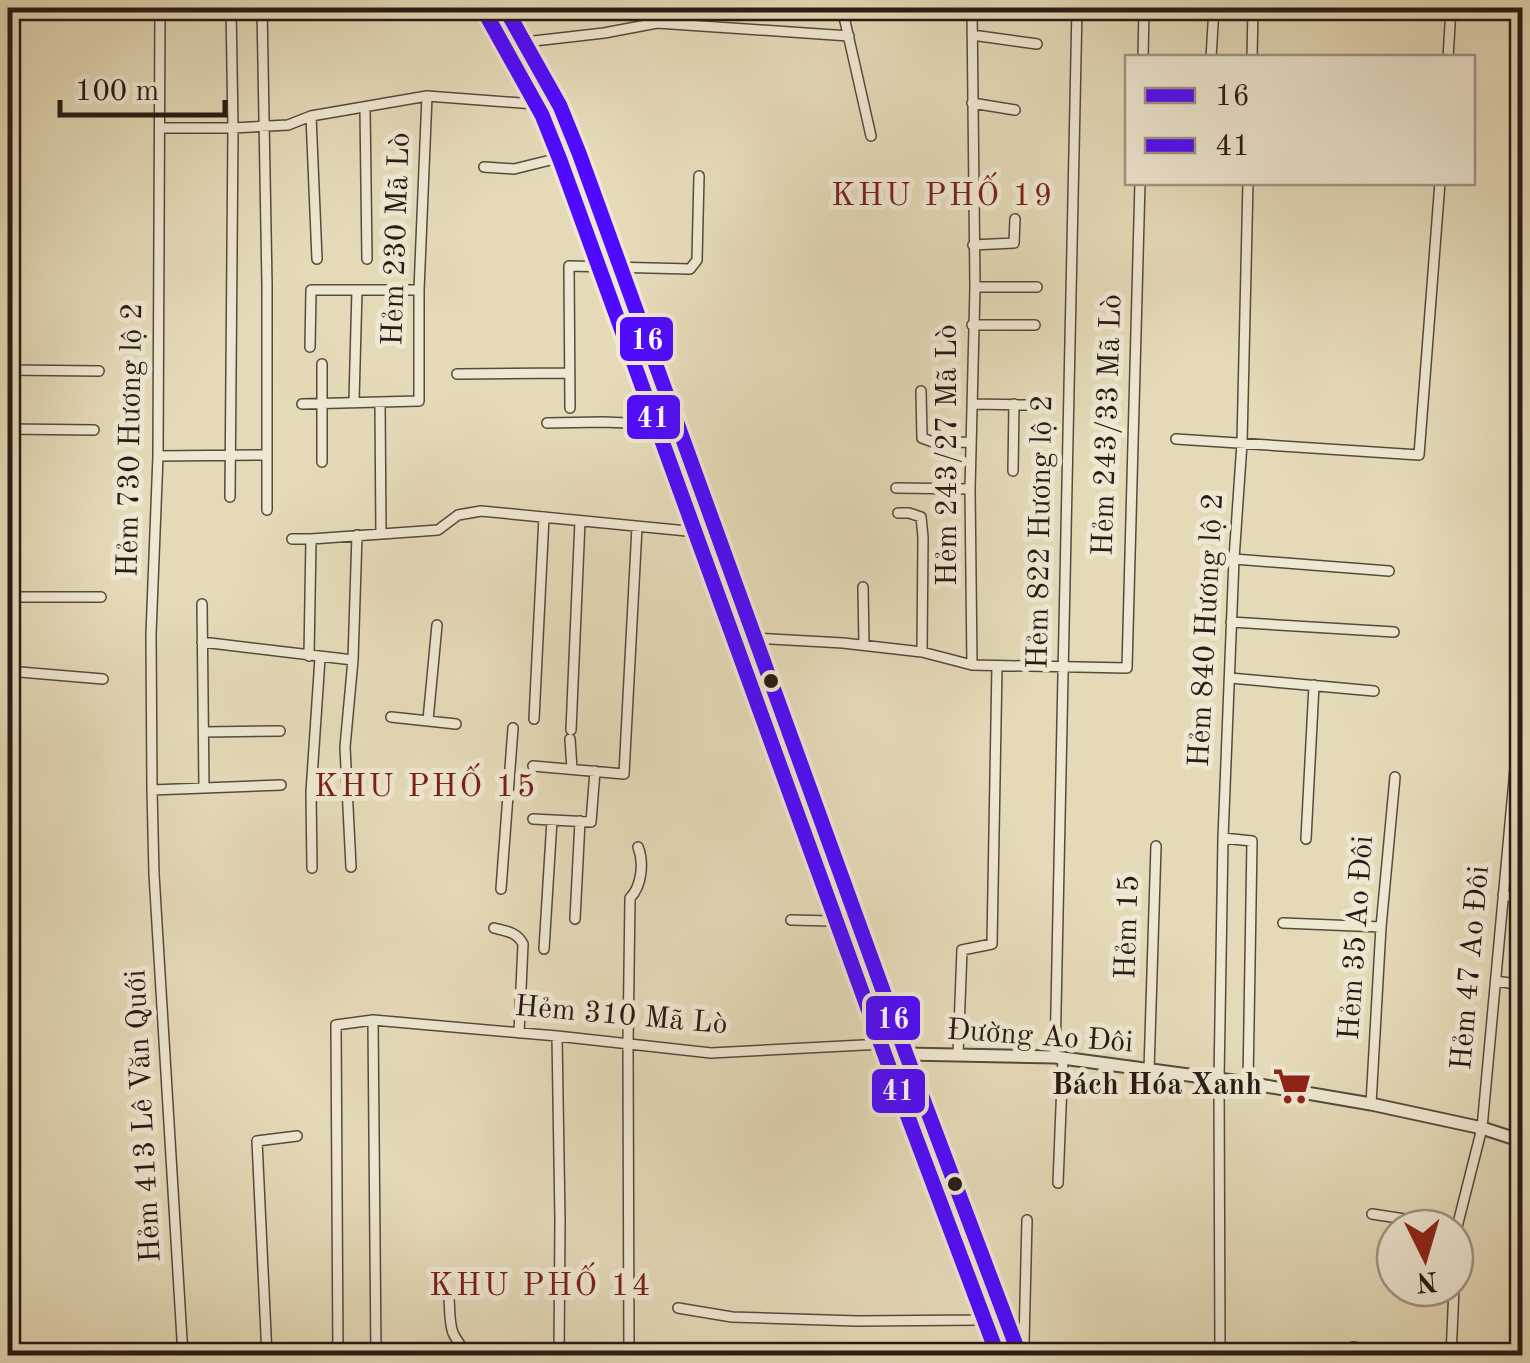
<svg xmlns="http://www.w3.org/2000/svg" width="1530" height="1363" viewBox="0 0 1530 1363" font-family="'Old Standard TT',serif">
<rect width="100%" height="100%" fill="#e5dab8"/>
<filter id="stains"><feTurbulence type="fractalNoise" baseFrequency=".002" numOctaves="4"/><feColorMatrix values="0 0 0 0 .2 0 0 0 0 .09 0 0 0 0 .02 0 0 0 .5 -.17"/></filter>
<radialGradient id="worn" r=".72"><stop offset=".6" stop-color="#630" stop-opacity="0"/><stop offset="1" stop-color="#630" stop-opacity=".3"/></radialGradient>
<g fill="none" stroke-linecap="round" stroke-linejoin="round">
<g stroke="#574a3d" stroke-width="12">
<path id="minor" d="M160 8 158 456 151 634 152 790 154 874 183 1356
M262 8 267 285V510
M842 8 871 136
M972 8 975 287 970 489 972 665
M972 35 1037 44
M525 42 604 33 657 23 849 36
M1143 58 1144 8
M1211 58 1214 8
M1252 58 1253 8
M1448 58 1451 8
M972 103 1015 110
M365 108 367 259
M311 116 317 259
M160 128H233L288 125 311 116 427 96
M484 167 514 169 579 153
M973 245 1014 243 1015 219
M975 287H1037
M972 325H1035
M310 347 311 290H419
M8 370 99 371
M457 374 569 373
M921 391 922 438 936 443 971 442
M354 401 357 290
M302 404 419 401V290L427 96 560 106
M380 404 381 534
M972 404 1033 405
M570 408 569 266 690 269 697 260 699 176
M547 423 603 422 679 425
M8 429 94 430
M1176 439 1419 455 1440 182
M158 456 267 455
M322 462V364
M1013 471 1014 404
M896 488 970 489
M230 497 233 128 231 8
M898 513H909L921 517 923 537 922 652
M292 539H311L438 530 458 515 481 511 718 534
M1234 559 1389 571
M863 587 864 645
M8 597H101
M202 604 204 788
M1231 622 1394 632
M755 638 843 643 922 652 972 665 1127 668 1140 182
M202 642 353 660
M309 656 311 539
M8 671 103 679
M1230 678 1374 691
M391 717 456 724
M534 719 544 517
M428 720 437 625
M571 730 580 521
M204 732 280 731
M570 739 572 769
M533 766 624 774 637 527
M152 790 281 785
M533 819 591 822 595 771
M1223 838 1252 841 1248 1083
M1306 839 1314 685
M351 867 345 747 353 660 357 535
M312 868 311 792 320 658
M501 889 513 728
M1503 895 1522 897
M575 919 580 821
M791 920 832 921 857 918
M1283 923 1381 927
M494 928C506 931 517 932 523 944L519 1033
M544 949 552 820
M1496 981 1522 985
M373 1020 376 1356
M557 1036 560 1220 559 1356
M958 1054 962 950 992 944 997 666
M1055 1057 1077 8
M1149 1070 1156 846
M898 1104 892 1068 895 1060 906 1054
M1371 1104 1381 927 1395 777
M1058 1183 1063 1058
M1372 1214 1457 1227
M1455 1264 1457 1227 1482 1128 1522 693
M449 1299C450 1310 449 1322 453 1333 457 1342 463 1345 464 1356
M678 1308 732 1317 857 1321 978 1320 1005 1318
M1353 1347 1403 1356
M1018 1351 1024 1343 1027 1220
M8 1352 38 1348
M267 1356 257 1141 297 1136
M338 1356 336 1025 373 1020 557 1036 711 1053 902 1043
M629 1356 628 1045 630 898C642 886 644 862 638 847
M1220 1356 1219 1080 1223 838 1234 559 1242 443 1248 182
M1451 1356 1454 1288"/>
</g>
<g stroke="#574a3d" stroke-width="15">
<path id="tertiary" d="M906 1054 1055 1057 1248 1083 1371 1104 1482 1128 1522 1141"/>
</g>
<g stroke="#281a14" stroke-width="16">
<path id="secondary" d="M505 8 560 106 579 153 906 1054 1020 1356"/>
</g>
<use href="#minor" stroke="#eee7d1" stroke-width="9"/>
<use href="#tertiary" stroke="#eee7d1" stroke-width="11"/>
<use href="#secondary" stroke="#eee7d1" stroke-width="12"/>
<g stroke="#eee7d1" stroke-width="22">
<path id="bus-1" d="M505 8 560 106 579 153 906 1054 1020 1356"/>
</g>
<g stroke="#eee7d1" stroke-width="22">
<path id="bus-2" d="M488 18 542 115 560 160 887 1061 998 1356"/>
</g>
<use href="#bus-1" stroke="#4f0aff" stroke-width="15"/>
<use href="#bus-2" stroke="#4f0aff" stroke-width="15"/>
</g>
<defs>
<g id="supermarket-bare" transform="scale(3)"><path d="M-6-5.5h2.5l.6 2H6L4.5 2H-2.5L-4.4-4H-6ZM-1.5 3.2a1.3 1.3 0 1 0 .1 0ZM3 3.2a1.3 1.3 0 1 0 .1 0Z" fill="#8f2418" stroke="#eee7d1" stroke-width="2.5" paint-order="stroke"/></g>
</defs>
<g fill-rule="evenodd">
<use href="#supermarket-bare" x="1292" y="1086"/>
</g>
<g fill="#281a14" stroke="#eee7d1" stroke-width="4">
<circle cx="771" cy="681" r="9"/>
<circle cx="955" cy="1184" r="9"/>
</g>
<g text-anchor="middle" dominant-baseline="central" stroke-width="10" stroke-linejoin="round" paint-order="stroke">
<g font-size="30" fill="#281a14" stroke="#eee7d1">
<text transform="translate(397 239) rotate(-88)">Hẻm 230 Mã Lò</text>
<text transform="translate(1108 425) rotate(-88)">Hẻm 243/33 Mã Lò</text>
<text transform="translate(131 440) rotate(-89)">Hẻm 730 Hương lộ 2</text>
<text transform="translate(948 455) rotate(-90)">Hẻm 243/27 Mã Lò</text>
<text transform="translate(1041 532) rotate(-89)">Hẻm 822 Hương lộ 2</text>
<text transform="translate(1207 630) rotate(-87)">Hẻm 840 Hương lộ 2</text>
<text transform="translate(1128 927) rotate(-88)">Hẻm 15</text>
<text transform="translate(1357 938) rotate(-86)">Hẻm 35 Ao Đôi</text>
<text transform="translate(1471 968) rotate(-85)">Hẻm 47 Ao Đôi</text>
<text transform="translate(621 1016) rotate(5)">Hẻm 310 Mã Lò</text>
<text transform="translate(1040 1037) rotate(4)">Đường Ao Đôi</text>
<text transform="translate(144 1116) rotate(-93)">Hẻm 413 Lê Văn Quới</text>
</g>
<g font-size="30" font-weight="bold" fill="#281a14" stroke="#eee7d1" text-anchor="end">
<text x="1262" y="1086">Bách Hóa Xanh</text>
</g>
<g font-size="32" letter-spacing="2.5" fill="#7a1f14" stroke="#eee7d1">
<text x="943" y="197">KHU PHỐ 19</text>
<text x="426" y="788">KHU PHỐ 15</text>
<text x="541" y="1287">KHU PHỐ 14</text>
</g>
</g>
<g stroke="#eee7d1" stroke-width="4">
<rect x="618" y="315" width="57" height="48" rx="10" fill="#4f0aff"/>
<rect x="625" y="393" width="57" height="48" rx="10" fill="#4f0aff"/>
<rect x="864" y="994" width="58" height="48" rx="10" fill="#4f0aff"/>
<rect x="870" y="1067" width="57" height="48" rx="10" fill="#4f0aff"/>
</g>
<g font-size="28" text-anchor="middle" font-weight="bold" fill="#fff">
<text x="647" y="349">16</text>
<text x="653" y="427">41</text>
<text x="893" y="1028">16</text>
<text x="898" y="1100">41</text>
</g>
<rect width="1530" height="1363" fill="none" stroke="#e5dab8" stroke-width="40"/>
<rect x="10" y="10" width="1510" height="1343" fill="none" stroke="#281a14" stroke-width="5"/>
<rect x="20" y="20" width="1490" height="1323" fill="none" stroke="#281a14" stroke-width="2.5"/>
<rect x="1125" y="55" width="350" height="130" fill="#eee7d1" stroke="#9f9585" stroke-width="2.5"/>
<rect x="1145" y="88" width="50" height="15" fill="#4f0aff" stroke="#9f9585" stroke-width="2.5"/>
<text x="1215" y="105" font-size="30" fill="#281a14">16</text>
<rect x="1145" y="138" width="50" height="15" fill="#4f0aff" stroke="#9f9585" stroke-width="2.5"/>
<text x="1215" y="155" font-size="30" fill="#281a14">41</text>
<g transform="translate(1425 1258) rotate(175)"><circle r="48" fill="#eee7d1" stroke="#9f9585" stroke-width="2.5"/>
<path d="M0-8L18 38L0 25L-18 38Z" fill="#8f2418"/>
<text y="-15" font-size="28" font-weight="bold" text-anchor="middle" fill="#281a14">N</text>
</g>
<path d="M60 100v15h165v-15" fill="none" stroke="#281a14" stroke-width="5"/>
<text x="75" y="100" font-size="30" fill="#281a14" stroke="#eee7d1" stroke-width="8" paint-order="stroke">100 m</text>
<rect width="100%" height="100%" filter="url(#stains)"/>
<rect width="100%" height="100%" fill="url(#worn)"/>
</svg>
